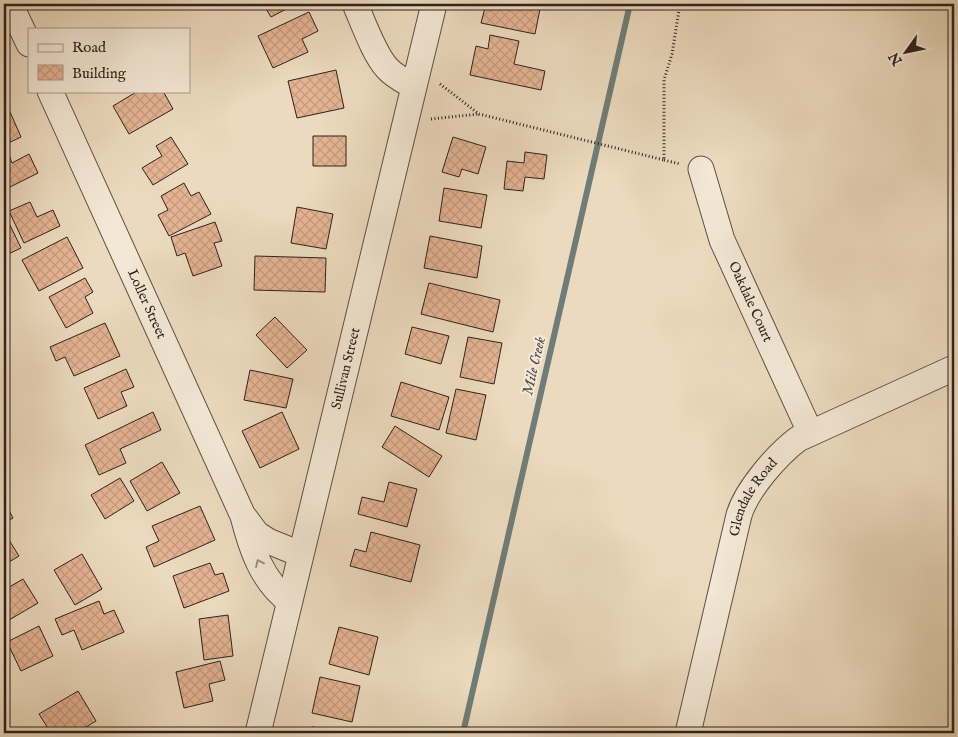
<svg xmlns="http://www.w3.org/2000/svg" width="958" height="737" viewBox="0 0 958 737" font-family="'IM FELL English',serif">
<defs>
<pattern id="building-cross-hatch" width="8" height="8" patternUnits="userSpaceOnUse" patternTransform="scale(1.25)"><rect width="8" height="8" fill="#e5b493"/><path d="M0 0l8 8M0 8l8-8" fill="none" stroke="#c59a7e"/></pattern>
</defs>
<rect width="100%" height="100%" fill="#ecdabe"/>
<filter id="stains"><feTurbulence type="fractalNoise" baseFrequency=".004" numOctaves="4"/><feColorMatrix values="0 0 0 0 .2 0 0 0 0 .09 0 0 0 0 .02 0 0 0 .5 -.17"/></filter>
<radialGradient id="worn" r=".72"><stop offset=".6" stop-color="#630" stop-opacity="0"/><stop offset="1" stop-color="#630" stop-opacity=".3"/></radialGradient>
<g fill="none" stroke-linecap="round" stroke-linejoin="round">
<path stroke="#6e7d79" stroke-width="6" d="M463 733 630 4"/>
</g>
<path fill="url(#building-cross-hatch)" stroke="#2e211d" d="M263 4H296L271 17Z
M486 4H541L535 34 481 23Z
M309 12 318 31 302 39 308 52 273 68 258 36Z
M490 35 519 41 514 64 545 71 541 90 470 75 476 46 488 49Z
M336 70 344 108 297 118 288 81Z
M138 91H163L173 109 129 134 113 106Z
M7 105 21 137 4 145V106Z
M313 136H346V166H313Z
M171 137 188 164 153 185 142 168 162 156 156 146Z
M453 137 486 147 478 174 462 169 459 177 442 172Z
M525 152 547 155 544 179 525 177 523 191 504 189 507 161 524 163Z
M29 154 38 173 4 190V158L9 155 12 163Z
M184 183 191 196 199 192 211 214 169 236 158 215 168 210 161 196Z
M444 188 487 195 481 228 439 221Z
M30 202 37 217 53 210 60 226 24 243 9 211Z
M297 207 333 214 326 249 291 243Z
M215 222 222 241 214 243 222 266 193 276 185 253 177 256 171 237Z
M10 225 21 248 4 256V227Z
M430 236 482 246 477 278 424 268Z
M67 237 83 268 39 291 22 260Z
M255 256 326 258 325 292 254 290Z
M85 278 93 292 85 297 93 313 66 328 49 297Z
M429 283 500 300 493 332 421 314Z
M275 317 307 350 287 368 256 335Z
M105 323 120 356 74 376 65 357 56 361 50 347Z
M412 327 449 336 441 364 405 354Z
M468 337 502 343 494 384 460 377Z
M126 369 134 387 121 392 127 406 98 419 84 388Z
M250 370 293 379 286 408 244 400Z
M401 382 449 397 439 430 391 416Z
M456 389 486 395 476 440 446 433Z
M153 412 161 430 120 449 126 463 99 475 85 445Z
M282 412 299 449 260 468 242 431Z
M395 426 442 456 429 477 382 447Z
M162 462 180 493 147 511 130 481Z
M120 478 134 501 105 519 91 495Z
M389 482 417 489 407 527 358 514 362 497 384 502Z
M4 501 13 518 4 523Z
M200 506 215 540 154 567 146 547 159 541 152 526Z
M4 532 19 556 4 565Z
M371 532 420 545 411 582 350 566 355 549 366 552Z
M82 554 102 589 75 605 54 570Z
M210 563 215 575 223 573 229 591 184 608 173 576Z
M23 579 38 603 4 623V590Z
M99 601 104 614 114 610 124 632 82 650 74 630 62 635 55 619Z
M228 615 233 656 204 660 199 619Z
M39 626 53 656 21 671 7 642Z
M339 627 378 637 369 675 329 664Z
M220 661 225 680 209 684 213 701 184 708 176 672Z
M320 677 360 686 352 722 312 713Z
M78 691 96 721 76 733H51L39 714Z
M312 727 343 731V733H311Z"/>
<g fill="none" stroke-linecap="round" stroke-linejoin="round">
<g stroke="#5e4f45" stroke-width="27">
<g id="minor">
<path d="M10 4 29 44"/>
<path d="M355 4C363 22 374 54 387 68 394 76 404 81 413 86"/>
<path id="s1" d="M50 91 243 516C251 548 262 581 289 601"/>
<path id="s2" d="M701 169 722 240 810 432"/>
<path d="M245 518 257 534 268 541 300 554"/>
<path id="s3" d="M258 733 434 4"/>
<path id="s4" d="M688 733 739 515C747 489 777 455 798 439L954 368"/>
</g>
</g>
<path stroke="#2e211d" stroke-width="3" stroke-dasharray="1 2.5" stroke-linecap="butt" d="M440 84 479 114 664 160V80L672 54 680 4
M431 119 479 114
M664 160 680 164"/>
<use href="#minor" stroke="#f3e7d5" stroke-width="25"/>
</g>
<defs><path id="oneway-chevron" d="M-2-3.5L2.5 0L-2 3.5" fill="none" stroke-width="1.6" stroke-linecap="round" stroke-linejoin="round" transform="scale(1.25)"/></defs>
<use stroke="#9a8e82" href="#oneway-chevron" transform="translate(259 563) rotate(-115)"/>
<g text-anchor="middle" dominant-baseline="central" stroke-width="4.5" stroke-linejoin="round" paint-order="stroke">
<g font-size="14" fill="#2e211d" stroke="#f3e7d5">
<text stroke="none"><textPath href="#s2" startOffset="142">Oakdale Court</textPath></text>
<text stroke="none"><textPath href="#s1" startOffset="234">Loller Street</textPath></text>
<text stroke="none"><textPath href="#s3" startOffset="375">Sullivan Street</textPath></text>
<text stroke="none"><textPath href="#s4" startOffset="246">Glendale Road</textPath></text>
</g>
<g font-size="15" font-style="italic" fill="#4e4f4b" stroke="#f3e7d5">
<text transform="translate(534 366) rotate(-77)">Mile Creek</text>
</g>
</g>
<rect width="958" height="737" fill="none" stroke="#ecdabe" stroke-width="20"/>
<rect x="5" y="5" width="948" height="727" fill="none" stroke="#2e211d" stroke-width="2.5"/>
<rect x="10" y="10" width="938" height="717" fill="none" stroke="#2e211d"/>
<rect x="28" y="28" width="162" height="65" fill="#f3e7d5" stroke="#a4988b"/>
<rect x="38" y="44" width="25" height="8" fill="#f3e7d5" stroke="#a4988b"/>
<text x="72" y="52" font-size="15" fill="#2e211d">Road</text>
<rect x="38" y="65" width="25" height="15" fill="url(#building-cross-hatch)" stroke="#a4988b"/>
<text x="72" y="78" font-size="15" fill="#2e211d">Building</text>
<g transform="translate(906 52) rotate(237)" stroke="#f3e7d5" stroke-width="4" paint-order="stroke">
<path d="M0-4L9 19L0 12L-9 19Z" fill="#2e211d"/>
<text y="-8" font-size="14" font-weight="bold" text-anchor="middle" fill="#2e211d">N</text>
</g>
<rect width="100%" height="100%" filter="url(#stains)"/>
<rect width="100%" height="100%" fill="url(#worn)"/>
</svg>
